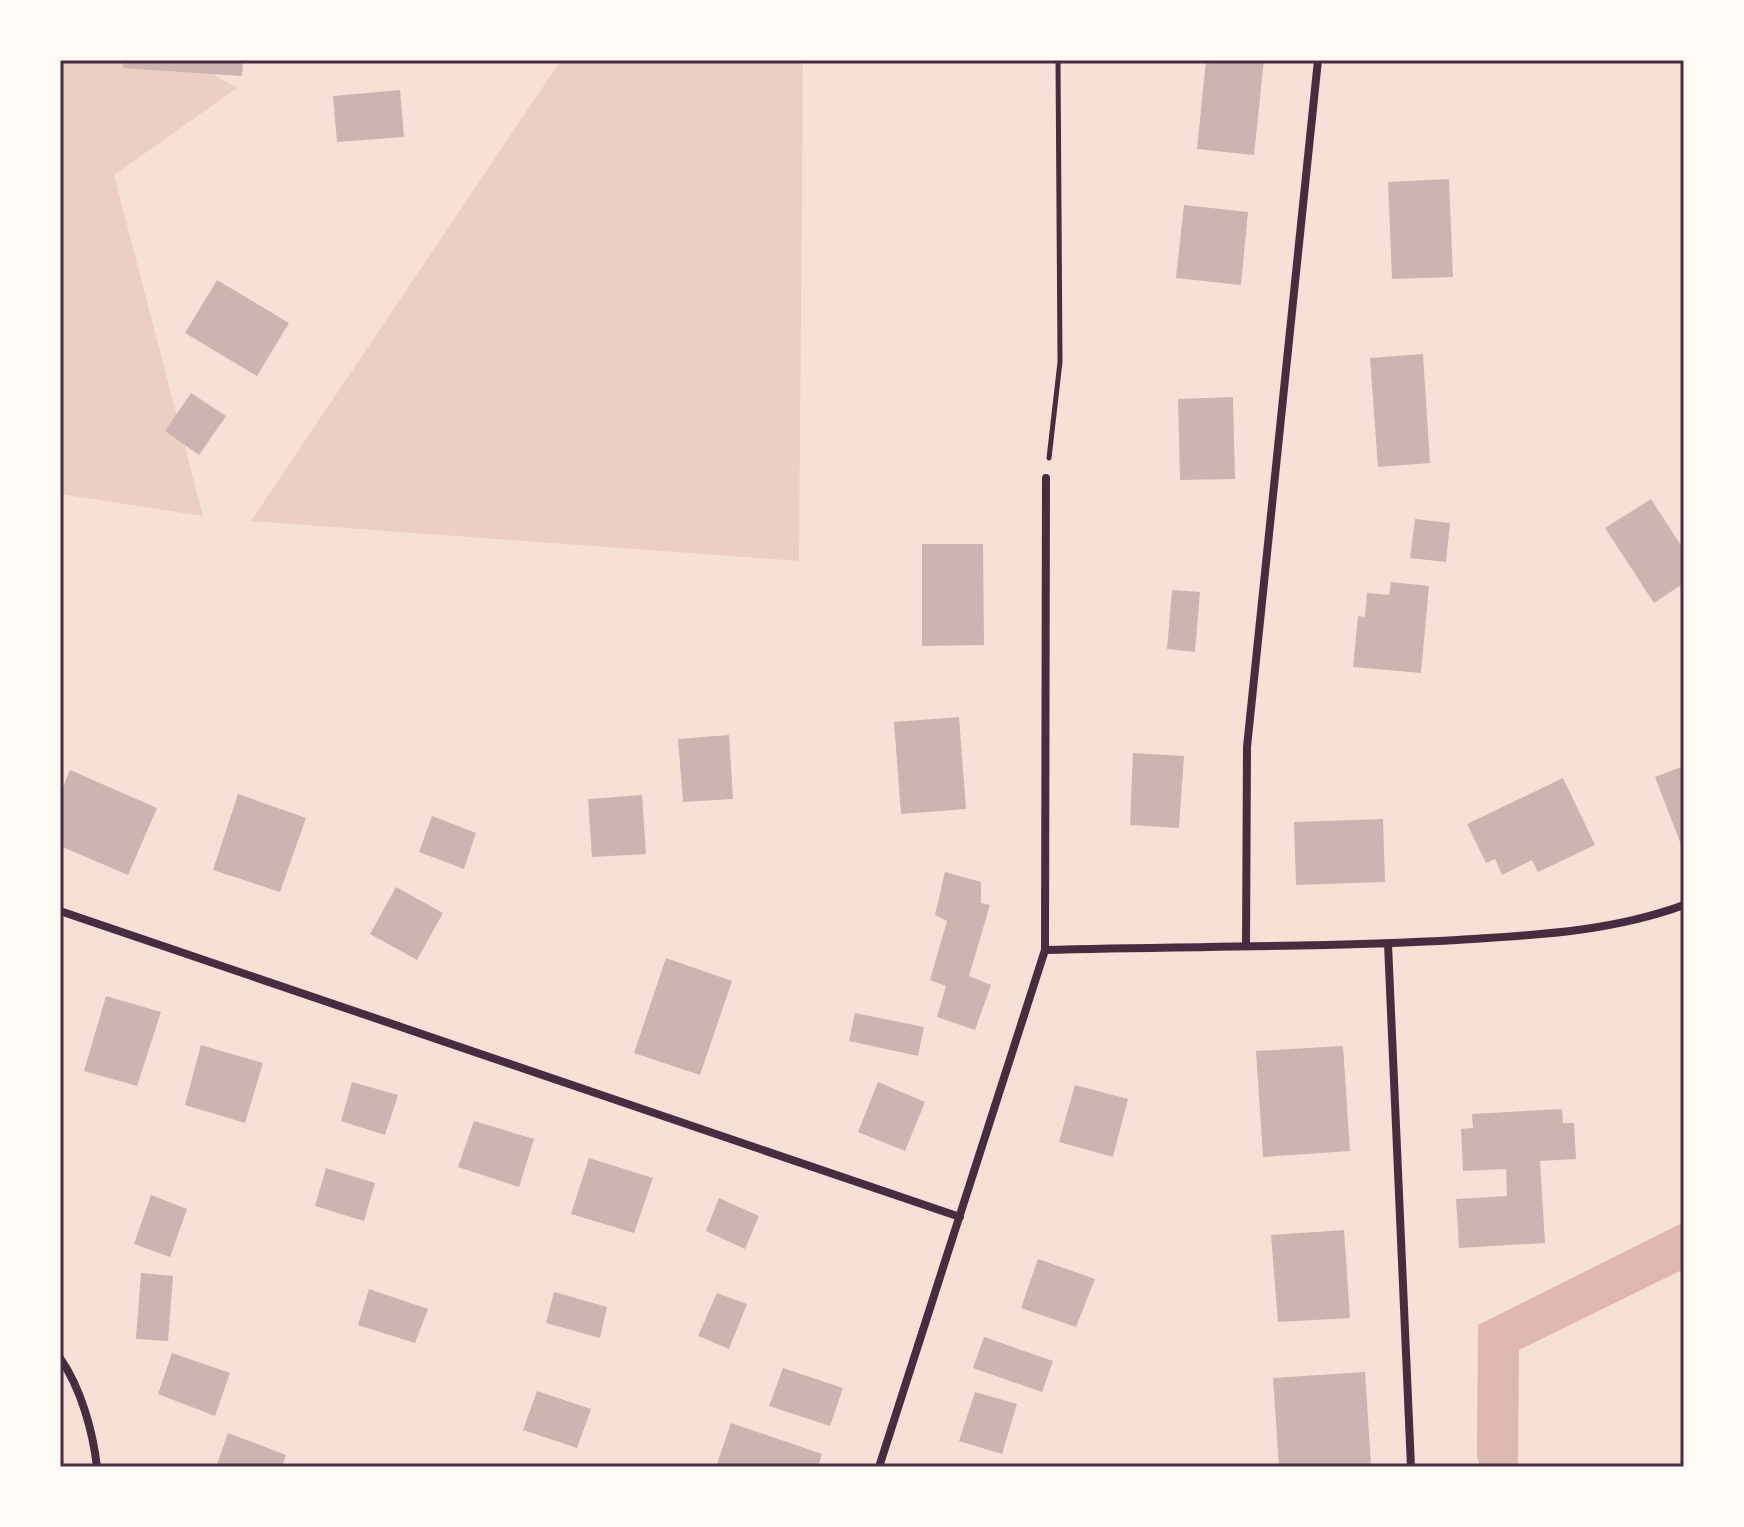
<svg xmlns="http://www.w3.org/2000/svg" width="1744" height="1527" viewBox="0 0 1744 1527" font-family="Roboto,sans-serif">
<rect width="100%" height="100%" fill="#f7e1d7"/>
<path fill="#ebcfc5" d="M60 60H188L237 88 114 175 203 516 60 494Z
M561 60H803L799 561 251 521Z"/>
<path fill="#dcb8b0" d="M1684 1222V1269L1519 1350 1518 1464 1516 1467H1480L1477 1456 1478 1325Z"/>
<path fill="#ccb4b1" d="M124 60H243L242 76 123 68Z
M1206 60H1264L1254 155 1197 149Z
M400 90 404 137 337 142 333 96Z
M1449 179 1453 277 1392 279 1388 182Z
M1184 205 1248 212 1241 285 1176 278Z
M217 280 289 323 257 376 185 333Z
M1423 354 1430 463 1378 467 1370 358Z
M191 393 226 416 199 455 165 431Z
M1233 397 1235 479 1180 480 1178 399Z
M1651 499 1684 550V583L1654 603 1605 528Z
M1415 519 1450 523 1446 562 1410 558Z
M922 544H983L984 645 922 646Z
M1391 582 1429 586 1421 673 1353 667 1358 616 1365 617 1367 593 1389 595Z
M1172 590 1200 592 1195 652 1167 649Z
M959 717 966 809 901 814 894 722Z
M729 735 733 799 683 802 678 739Z
M1133 753 1184 756 1179 828 1130 825Z
M1684 766V841L1680 842 1655 777Z
M70 770 157 808 128 875 60 846V794Z
M1563 778 1595 845 1538 872 1532 860 1502 875 1495 859 1486 863 1467 824Z
M238 794 306 818 280 892 213 870Z
M642 795 646 854 592 857 588 799Z
M432 816 476 833 464 869 419 852Z
M1383 819 1385 882 1296 885 1294 822Z
M945 872 981 882V903L990 905 969 976 991 985 975 1030 937 1017 946 986 930 980 947 921 935 915Z
M396 887 443 913 417 960 370 934Z
M666 958 732 981 700 1075 634 1053Z
M106 996 161 1012 137 1086 84 1071Z
M855 1013 924 1027 918 1056 849 1041Z
M201 1045 263 1063 245 1123 185 1105Z
M1343 1046 1350 1151 1263 1157 1256 1051Z
M352 1082 398 1095 385 1135 341 1121Z
M878 1082 925 1102 905 1151 858 1132Z
M1075 1085 1128 1099 1113 1157 1059 1142Z
M1562 1109 1563 1123H1574L1576 1159 1540 1161 1545 1243 1459 1248 1456 1199 1507 1196 1506 1169 1463 1171 1461 1129 1473 1128 1472 1114Z
M474 1121 534 1139 519 1187 458 1167Z
M589 1158 653 1178 634 1233 571 1214Z
M326 1168 375 1183 364 1221 315 1206Z
M151 1195 187 1209 170 1257 134 1244Z
M719 1198 759 1216 745 1249 706 1231Z
M1344 1230 1350 1318 1278 1322 1271 1235Z
M1038 1259 1095 1279 1076 1327 1021 1308Z
M141 1273 173 1276 168 1341 136 1339Z
M369 1289 428 1309 415 1343 358 1325Z
M554 1292 607 1307 600 1338 546 1323Z
M717 1293 747 1304 729 1349 698 1336Z
M984 1337 1053 1361 1042 1392 973 1368Z
M172 1353 230 1373 215 1416 158 1394Z
M783 1368 843 1388 830 1426 769 1406Z
M1365 1372 1371 1464 1279 1467 1273 1378Z
M537 1391 591 1409 577 1448 523 1430Z
M975 1392 1017 1404 1002 1454 959 1441Z
M731 1423 822 1454 818 1467H716Z
M228 1433 286 1455 282 1467H216Z"/>
<g fill="none" stroke-linecap="round" stroke-linejoin="round">
<path stroke="#4a2c40" stroke-width="5" d="M1049 458 1060 362 1058 60"/>
<path stroke="#4a2c40" stroke-width="8" d="M60 911 960 1217
M1388 944 1411 1467
M1246 945 1247 747 1318 60
M1045 950 1046 478
M60 1358C81 1388 93 1432 97 1467
M879 1467 1045 950C1182 946 1320 948 1457 940 1535 935 1610 932 1684 905"/>
</g>
<rect width="1744" height="1527" fill="none" stroke="#fffaf5" stroke-width="124"/>
<rect x="62" y="62" width="1620" height="1403" fill="none" stroke="#4a2c40" stroke-width="3"/>
</svg>
